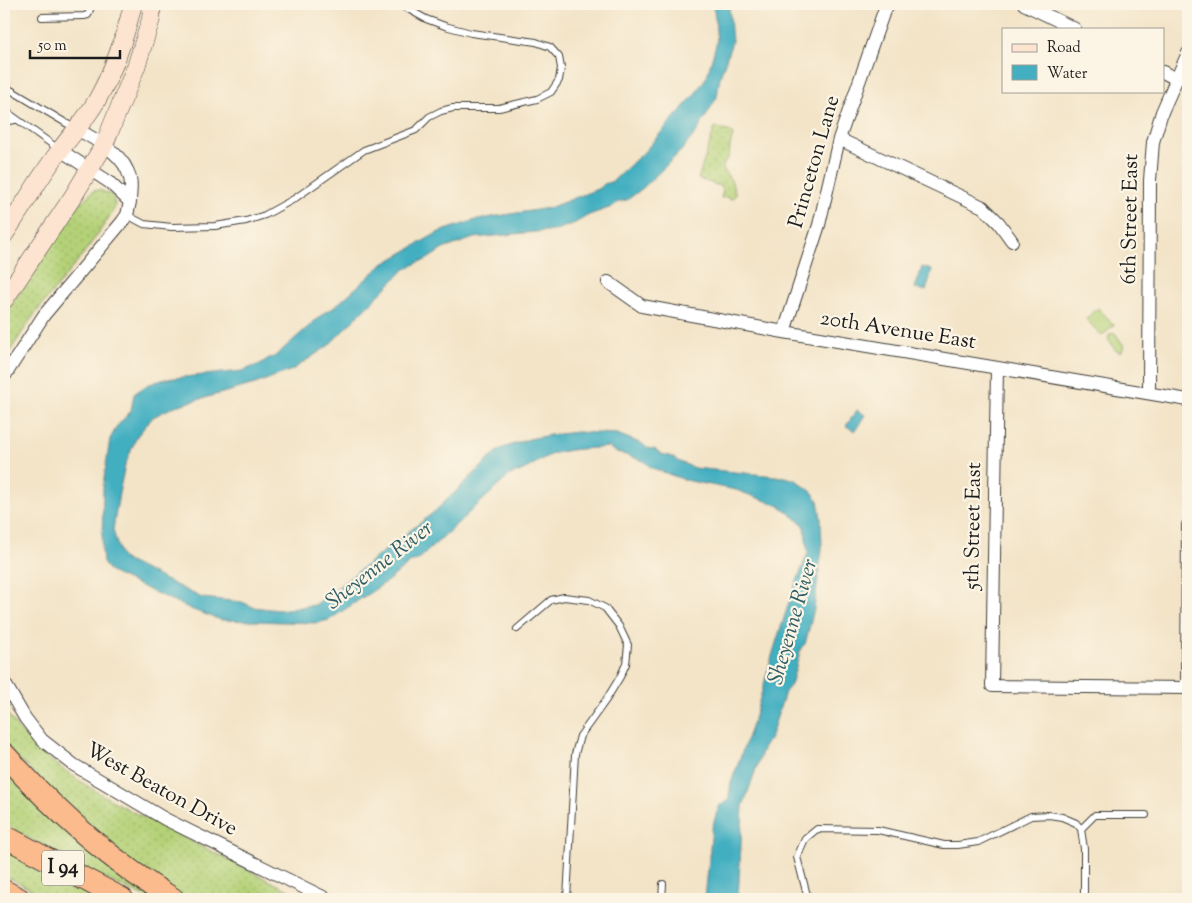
<svg xmlns="http://www.w3.org/2000/svg" width="1192" height="903" viewBox="0 0 1192 903" font-family="'Sorts Mill Goudy',serif">
<defs>
<pattern id="grass-dots" width="8" height="8" patternUnits="userSpaceOnUse" patternTransform="scale(1.25)"><rect width="8" height="8" fill="#b4d177"/><path d="M2 2h.1M6 6h.1" fill="none" stroke="#9ab366" stroke-width="1.8" stroke-linecap="round"/></pattern>
<pattern id="park-tufts" width="24" height="20" patternUnits="userSpaceOnUse" patternTransform="scale(1.25)"><rect width="24" height="20" fill="#b4d177"/><path d="M3 7l-1-3M5 7V3M7 7l1-3M15 17l-1-3M17 17v-4M19 17l1-3" fill="none" stroke="#9ab366"/></pattern>
</defs>
<rect width="100%" height="100%" fill="#fcf5e5"/>
<filter id="ink" filterUnits="userSpaceOnUse"><feTurbulence type="fractalNoise" baseFrequency=".02" numOctaves="2"/><feDisplacementMap in="SourceGraphic" scale="10" xChannelSelector="R" yChannelSelector="G"/><feConvolveMatrix kernelMatrix="1 2 1 2 8 2 1 2 1" color-interpolation-filters="sRGB"/></filter>
<filter id="wash" filterUnits="userSpaceOnUse"><feTurbulence type="fractalNoise" baseFrequency=".0096" numOctaves="4" result="noise"/><feDisplacementMap in="SourceGraphic" scale="20" xChannelSelector="R" yChannelSelector="G"/><feGaussianBlur stdDeviation="1.12" result="paint"/><feColorMatrix in="noise" values="0 0 0 0 0 0 0 0 0 0 0 0 0 0 0 0 0 1.4 0 .05"/><feComposite in="paint" operator="in"/></filter>
<g filter="url(#wash)">
<rect width="100%" height="100%" fill="#f3e4c8"/>
<path fill="url(#grass-dots)" stroke="#68764a" d="M715 127 731 132 733 135 730 146 729 156 723 166C724 173 730 176 732 183 733 187 735 191 736 195L731 199 726 197 721 198 723 191 720 186 698 179Z
M99 190 112 195 115 204 114 209C92 246 64 277 38 310 25 326 15 344 4 361V316L77 206 93 191Z
M4 708C37 767 128 810 187 839 227 859 266 879 306 899H184L131 864 12 753 4 743Z
M4 762 155 896 149 899C99 876 49 853 4 823Z
M4 848 101 899H48L4 875Z"/>
<path fill="url(#park-tufts)" stroke="#68764a" d="M1115 333 1124 346 1122 351 1120 352 1115 350 1108 339 1110 334Z"/>
<path fill="#b4d177" stroke="#68764a" d="M1098 308 1114 325 1102 336 1086 319Z"/>
<path fill="#43afc1" stroke="#30666e" d="M708 4 729 5 732 42 720 77 717 97 698 130 681 151 643 188 627 200 618 202 612 207 589 215 575 223 556 230 474 238 443 249 426 260 419 262 404 270 328 346 292 370 255 384 175 406 153 417 137 436 125 465 119 493 113 530 120 555 125 560 202 598 242 602 253 607 279 610 315 605 434 512 500 449 529 439 550 435 577 432 617 434 643 444 647 448 654 449 662 454 672 457 678 461 694 468 785 477 796 480 812 492 818 500 821 518 822 549 814 609 805 644 801 648 791 685 785 692 770 739 764 746 743 806 738 899H705L712 828 719 806 728 801 731 783 754 719 774 649 791 596 808 553 804 525 780 506 736 490 685 480 663 472 650 467 644 461 613 451 609 447C591 449 559 448 544 458 534 464 522 472 510 475L418 560 412 561 389 580 329 620 316 623 221 620 193 610 110 572 103 563 102 552 103 485 110 439 117 426 131 411 134 394 147 385 165 379 242 371 260 364 269 358 274 357 325 312 332 309 383 264 439 232 479 219 549 208 600 188 604 184 613 181 644 152 695 94 707 76 717 41 714 10Z
M922 267 932 270 926 291 915 288Z
M857 410 865 415 855 431 846 426Z"/>
</g>
<g filter="url(#ink)">
<g fill="none" stroke-linecap="round" stroke-linejoin="round">
<g stroke="#3c3a36" stroke-width="8">
<path id="lane" d="M42 17 84 16 88 15 92 4
M4 86 76 129
M4 110 60 150
M4 122 15 120
M4 161 6 163 4 167
M127 215 144 224 172 227 215 226 246 221 265 215 294 199 364 150 416 130 429 117 441 111 453 108H499L537 99 551 92 559 80 561 68 559 57 550 47 536 42 471 33 445 26 426 19 399 4
M517 629 551 600 564 597 589 600 605 608 619 626 628 645 626 664 620 677 606 700 580 736 575 754 567 899
M1081 829 1095 815H1146
M662 899 663 884
M808 899 797 857 805 839 817 829 878 830 944 845H958L978 842 1031 816 1049 815 1062 817 1076 823 1081 829 1084 849V899"/>
</g>
<g stroke="#3c3a36" stroke-width="14">
<path id="street" d="M1024 4 1075 29
M1163 72 1176 79
M839 139 983 207 999 223 1012 241
M60 150 109 182 130 202C130 194 132 185 130 178 124 153 97 141 77 129
M608 282 642 306 784 332 1188 400
M784 332 819 225 839 139 884 11 889 4
M997 368 992 686 1188 688
M4 377 44 315 122 222 127 215 130 202
M1149 393 1150 180 1153 142 1162 112 1188 53
M4 682 25 718 42 740 74 765 165 819 327 899
M1187 688 1188 525"/>
</g>
<g stroke="#3c3a36" stroke-width="19">
<path id="secondary" d="M4 235C23 207 40 176 61 149 73 133 87 118 97 100 114 70 125 37 133 4
M4 300 74 195 104 145 136 67 151 19 152 4"/>
</g>
<g stroke="#3c3a36" stroke-width="24">
<path id="highway" d="M4 754C54 810 109 860 173 899
M4 836 122 899
M4 891 19 899"/>
</g>
<use href="#lane" stroke="#fff" stroke-width="6"/>
<use href="#street" stroke="#fff" stroke-width="12"/>
<use href="#secondary" stroke="#fde4d1" stroke-width="18"/>
<use href="#highway" stroke="#fbbb8c" stroke-width="22"/>
</g>
</g>
<g text-anchor="middle" dominant-baseline="central" stroke-width="4.5" stroke-linejoin="round" paint-order="stroke">
<rect fill="#fcf5e5" stroke="#5f5d58" stroke-width="1" x="42" y="850.5" width="42" height="35" rx="4"/>
<g font-size="20" font-weight="bold" fill="#1c1c1c">
<text x="63" y="868">I 94</text>
</g>
<g font-size="21" fill="#1c1c1c" stroke="#fcf5e5">
<text transform="translate(815 162) rotate(-74)">Princeton Lane</text>
<text transform="translate(1131 219) rotate(-89)">6th Street East</text>
<text transform="translate(898 331) rotate(9)">20th Avenue East</text>
<text transform="translate(974 526) rotate(-89)">5th Street East</text>
<text transform="translate(161 790) rotate(29)">West Beaton Drive</text>
</g>
<g font-size="22" font-style="italic" fill="#2e5e66" stroke="#fcf5e5">
<text transform="translate(380 566) rotate(-38)">Sheyenne River</text>
<text transform="translate(794 622) rotate(-74)">Sheyenne River</text>
</g>
</g>
<rect width="1192" height="903" fill="none" stroke="#fcf5e5" stroke-width="20"/>
<rect x="1002" y="28" width="162" height="65" fill="#fcf5e5" stroke="#a29e95"/>
<rect x="1012" y="44" width="25" height="8" fill="#fde4d1" stroke="#a29e95"/>
<text x="1047" y="52" font-size="15" fill="#1c1c1c">Road</text>
<rect x="1012" y="65" width="25" height="15" fill="#43afc1" stroke="#a29e95"/>
<text x="1047" y="78" font-size="15" fill="#1c1c1c">Water</text>
<path d="M30 50v8h90v-8" fill="none" stroke="#1c1c1c" stroke-width="2.5"/>
<text x="38" y="50" font-size="15" fill="#1c1c1c" stroke="#fcf5e5" stroke-width="4" paint-order="stroke">50 m</text>
</svg>
